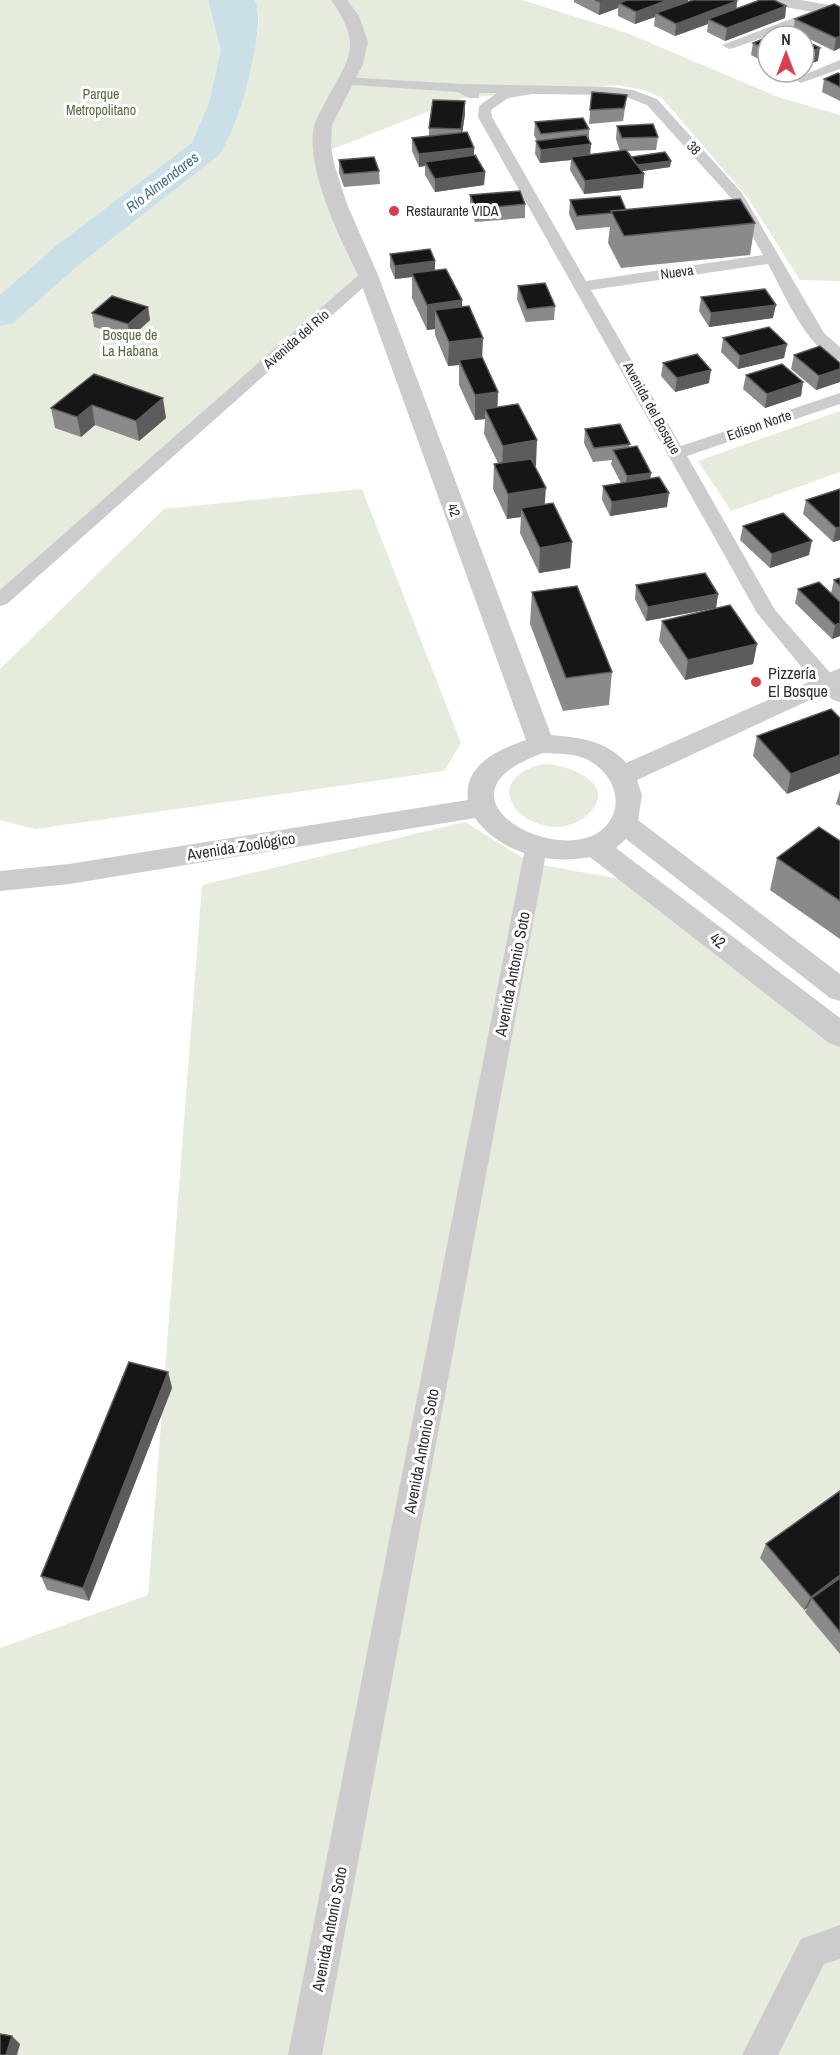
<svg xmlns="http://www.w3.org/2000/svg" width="840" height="2055" viewBox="0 0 840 2055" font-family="'Archivo Narrow',sans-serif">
<rect width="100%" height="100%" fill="#fff"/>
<path fill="#e5ebdd" d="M0 0H208L221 51 204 124 207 147C226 110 272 40 255 0H522L627 33 778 97 840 115V281L800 280 748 198 662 98 644 90 617 85 463 98 330 150 368 275 0 598Z
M840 411V472L731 511 698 461Z
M362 489 461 743 444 771 35 829 0 820V669L164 509Z
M543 764C569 764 622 785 586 816 543 853 464 785 543 764Z
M465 822 531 863 631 881 840 1043V2055H0V1648L148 1595 202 885Z"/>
<path fill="#cbdfe9" d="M208 0H255C266 25 246 89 233 114 227 127 216 137 207 148L204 124 221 51Z"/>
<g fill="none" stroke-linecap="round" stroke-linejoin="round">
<path fill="#cbdfe9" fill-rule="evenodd" d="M219 0H249C251 12 254 25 254 38 256 65 235 133 219 155L82 262 13 323 0 326V295L56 246 192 143 210 101 223 40Z"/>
<path fill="#ccc" fill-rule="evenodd" d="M825 6 832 10 830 13 734 48 729 49 722 45Z
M840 60V69L801 83 794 79Z
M344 77 461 84 611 87 633 90 657 99 742 193 824 333 840 347V360C808 352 783 291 768 264L591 290 681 446 840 393V404L687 456 775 610 840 684V702L833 700 818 687 757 613 478 117 479 106 497 93H479V98H469L458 92 339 84V78ZM532 94 611 95 626 97 647 105 731 198 763 255 586 281 492 117 491 110 508 98Z
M368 270 374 272 376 275 374 278 7 604 0 606V590L362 272Z
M536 840 544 842 547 848 322 2055H288L525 848 528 842Z
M840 1925V1959L824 1964 778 2055H742L801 1939Z"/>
<path fill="#ccc" fill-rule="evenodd" d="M331 0H347L359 16 368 42 363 64 332 125 331 146 334 164 347 204 378 275 551 735C578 737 608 741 626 763L840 668V686L637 780 642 795 638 820 840 974V1001L830 998 626 839 616 848 840 1018V1047L829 1043 590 857C548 865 500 853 475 818L69 884 0 891V871L69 864 468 800C463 765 499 749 526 740L358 275C339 236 309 176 313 132 314 122 320 112 325 103 349 57 364 47 331 0ZM543 753C556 754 571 753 584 758 612 770 628 804 604 828 560 870 421 796 543 753Z
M766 0H801L840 7V17L774 5Z"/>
</g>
<path fill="#8a8a8a" d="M574 0H688V2L737 1 736 9 786 6 785 18 725 41 707 32 708 24 675 36 654 26 655 17 635 24 618 16V8L599 15 574 2Z
M840 7V48L834 51 793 31 795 19Z
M768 37V64L751 55 753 43Z
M840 74V101L822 92 824 79Z
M592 92 627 95 623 121 589 124Z
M465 101V114L462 133 474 155 485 172 484 185 435 192 425 175V166L419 167 412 151V138L429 136V128Z
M535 122 589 129V140L590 154 620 151 616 139 617 126 658 137 656 150 627 151 631 157 671 161 670 167 642 171 644 174 643 188 584 194 570 170 571 160 540 163 535 154 536 141H537L534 135Z
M339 160 379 171 380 184 344 187 339 173Z
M470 195 525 204V218L475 222 470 208Z
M570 200 626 210 755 223 750 255 621 268 608 243 610 227 576 230 569 214Z
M390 254 435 261V270L462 307 482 358 498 392 497 407 536 466H535L544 504 572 542 570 568 539 573 520 533 521 517 507 519 493 489 494 464 498 463 484 434 485 419 475 420 459 385V365L448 366 435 335V329L427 330 412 298V277L395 279 390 267Z
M518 286 555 306 554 320 526 322 517 299Z
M701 297 773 318 709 327 699 311Z
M148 307 150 320 130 338 94 327 92 313Z
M723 338 787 344 784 358 738 369 721 352Z
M794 355 840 363V382L816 390 791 369Z
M663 363 709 383 675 392 661 376Z
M94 374 166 418 139 441 95 425 81 437 55 428 51 408Z
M746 375 803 382 801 396 765 408 743 389Z
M585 429 630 444 629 447 651 473 650 479 667 507 610 516 602 500 603 486 621 483 611 464 612 460 593 462 584 443Z
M840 489V540L833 542 803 514 806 500Z
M743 526 809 555 770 568 740 540Z
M840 578V636L832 639 795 603 798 589 831 593 834 580Z
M636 585 718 594 716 608 646 621 635 599Z
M532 592 612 672 609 705 563 711 530 624Z
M662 621 757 644 753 664 685 680 659 641Z
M831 709 787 794 753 756 757 736Z
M840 790V806L836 804Z
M840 841V939L770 890 777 858Z
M168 1372 172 1388 89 1601 47 1590 41 1576Z
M840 1491V1654L805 1612 807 1608 804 1610 760 1558 766 1544Z"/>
<path fill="#5c5c5c" d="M607 0H641L619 3 618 8 599 15 600 2Z
M668 0H688L687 5 656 13 655 17 635 24 636 12Z
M737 1 736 14 708 19V24L675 36 676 24Z
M786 6 785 18 725 41 727 28Z
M840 36V48L834 51 836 38Z
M820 48 818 61 804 66V54Z
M465 101V114L461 142V129Z
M591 144 590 158 571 157V160L540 163 541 150Z
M474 148V161L425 162V166L419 167V154Z
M671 161 670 167 636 172 637 165Z
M485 172 484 185 435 192V179Z
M644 174 643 188 584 194 585 181Z
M435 261V274L412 273V277L395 279V266Z
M462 300V325L435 310V329L427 330V305Z
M776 305 773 318 709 327 711 313Z
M148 307 150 320 130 338 128 324Z
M483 338 482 362 459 360V365L448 366 449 342Z
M787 344 784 358 738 369 740 356Z
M840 369V382L816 390 819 376Z
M711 370 709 383 675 392 677 378Z
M803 382 801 396 765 408 767 394Z
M498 392 497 417 485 409V419L475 420V395Z
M163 398 166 418 139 441 136 421Z
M92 405 95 425 81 437 77 417Z
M537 440 536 466 502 471 503 446Z
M651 473 649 487 625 490 627 476Z
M546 488 544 513 521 508V517L507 519 508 494Z
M669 493 667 507 610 516 612 502Z
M840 527V540L833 542 836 528Z
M812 541 809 555 770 568 772 554Z
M572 542 570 568 539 573 540 548Z
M718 594 716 608 646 621 648 607Z
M840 623V636L832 639 835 625Z
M757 644 753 664 685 680 688 660Z
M840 755V773L787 794 791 774Z
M168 1372 172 1388 89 1601 83 1588Z
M840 1575V1583L812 1598 807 1608 804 1610 811 1597Z
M12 2036 20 2044 17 2055H6Z"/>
<path fill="#161616" stroke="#5c5c5c" stroke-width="1.5" d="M595 0H607L600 2Z
M627 0H668L636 12 619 3Z
M693 0H735L737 1 676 24 656 13Z
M760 0H774L786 6 727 28 708 19Z
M834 4 840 7V36L836 38 795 19Z
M784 31 795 36H770Z
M768 37V50L753 43Z
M804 40 820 48 804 54Z
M838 73 840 74V87L824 79Z
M592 92 627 95 624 108 590 110Z
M433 100 465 101 461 129 429 128Z
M583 118 589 129 541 134 535 122Z
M653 124 658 137 622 138 617 126Z
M467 132 474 148 419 154 412 138Z
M586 135 591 144 541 150 536 141Z
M626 150 644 174 585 181 571 157Z
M665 152 671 161 637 165 631 157Z
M475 155 485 172 435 179 425 162Z
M374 157 379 171 344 174 339 160Z
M520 191 525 204 476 209 470 195Z
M620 196 626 210 611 211V213L577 216 570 200Z
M740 199 755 223 624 236 611 211Z
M430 249 435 261 395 266 390 254Z
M446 269 462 300 427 305 412 273Z
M545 283 555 306 527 309 518 286Z
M765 289 776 305 711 313 701 297Z
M112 296 148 307 128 324 92 313Z
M469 306 483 338 449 342 435 310Z
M769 327 787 344 740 356 723 338Z
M820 346 840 363V369L819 376 794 355Z
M697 354 711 370 677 378 663 363Z
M482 357 498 392 475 395 459 360Z
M782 364 803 382 767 394 746 375Z
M94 374 163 398 136 421 92 405 77 417 51 408Z
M518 404 537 440 503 446 485 409Z
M620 424 630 444 594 448 585 429Z
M637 446 651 473 627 476 613 450Z
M531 459 546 488 508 494 494 464Z
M659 477 669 493 612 502 603 486Z
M840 489V527L836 528 806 500Z
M553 503 572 542 540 548 521 508Z
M783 513 812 541 772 554 743 526Z
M705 573 718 594 648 607 636 585Z
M840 578V586L834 580Z
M819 582 840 602V623L835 625 798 589Z
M577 586 612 672 566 678 532 592Z
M730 605 757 644 688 660 662 621Z
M831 709 840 718V755L791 774 757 736Z
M819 827 840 841V901L777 858Z
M129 1362 168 1372 83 1588 41 1576Z
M840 1491V1575L811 1597 766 1544Z
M840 1578V1632L812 1598Z
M0 2034 12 2036 6 2055H0Z"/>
<g fill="#d83f51" stroke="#fff" stroke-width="2">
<circle cx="394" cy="211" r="6"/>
<circle cx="756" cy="682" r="6"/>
</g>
<g text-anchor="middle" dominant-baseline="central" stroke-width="6" stroke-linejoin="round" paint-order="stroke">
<g font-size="14" fill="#54673f" stroke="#fff">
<text x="101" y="94">Parque<tspan x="101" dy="16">Metropolitano</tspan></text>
<text x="130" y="335">Bosque de<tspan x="130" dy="16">La Habana</tspan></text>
</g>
<g font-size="14" fill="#2f2f2f" stroke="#fff">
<text transform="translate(694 148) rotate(48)">38</text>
<text transform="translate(677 272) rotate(-8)">Nueva</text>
<text transform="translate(296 339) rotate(-41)">Avenida del Río</text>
<text transform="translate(652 408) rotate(61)">Avenida del Bosque</text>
<text transform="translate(759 425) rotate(-19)">Edison Norte</text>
<text transform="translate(454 510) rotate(70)">42</text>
</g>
<g font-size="14" fill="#2f2f2f" stroke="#fff" text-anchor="start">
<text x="406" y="211">Restaurante VIDA</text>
</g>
<g font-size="15" font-style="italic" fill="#43728a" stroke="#fff">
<text transform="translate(162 182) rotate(-38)">Río Almendares</text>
</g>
<g font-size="16" fill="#2f2f2f" stroke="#fff" text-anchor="start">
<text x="768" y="673">Pizzería<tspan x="768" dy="18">El Bosque</tspan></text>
</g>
<g font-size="16" fill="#2f2f2f" stroke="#fff">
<text transform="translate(241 846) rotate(-9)">Avenida Zoológico</text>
<text transform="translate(718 940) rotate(38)">42</text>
<text transform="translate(512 974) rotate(-79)">Avenida Antonio Soto</text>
<text transform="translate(421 1451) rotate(-79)">Avenida Antonio Soto</text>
<text transform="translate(329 1929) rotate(-79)">Avenida Antonio Soto</text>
</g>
</g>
<g transform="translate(786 54)"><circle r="28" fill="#ffffff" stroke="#acacac" stroke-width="1.5"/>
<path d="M0-4.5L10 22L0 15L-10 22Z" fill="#d83f51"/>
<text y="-9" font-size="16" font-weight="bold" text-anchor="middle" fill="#2f2f2f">N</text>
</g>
</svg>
